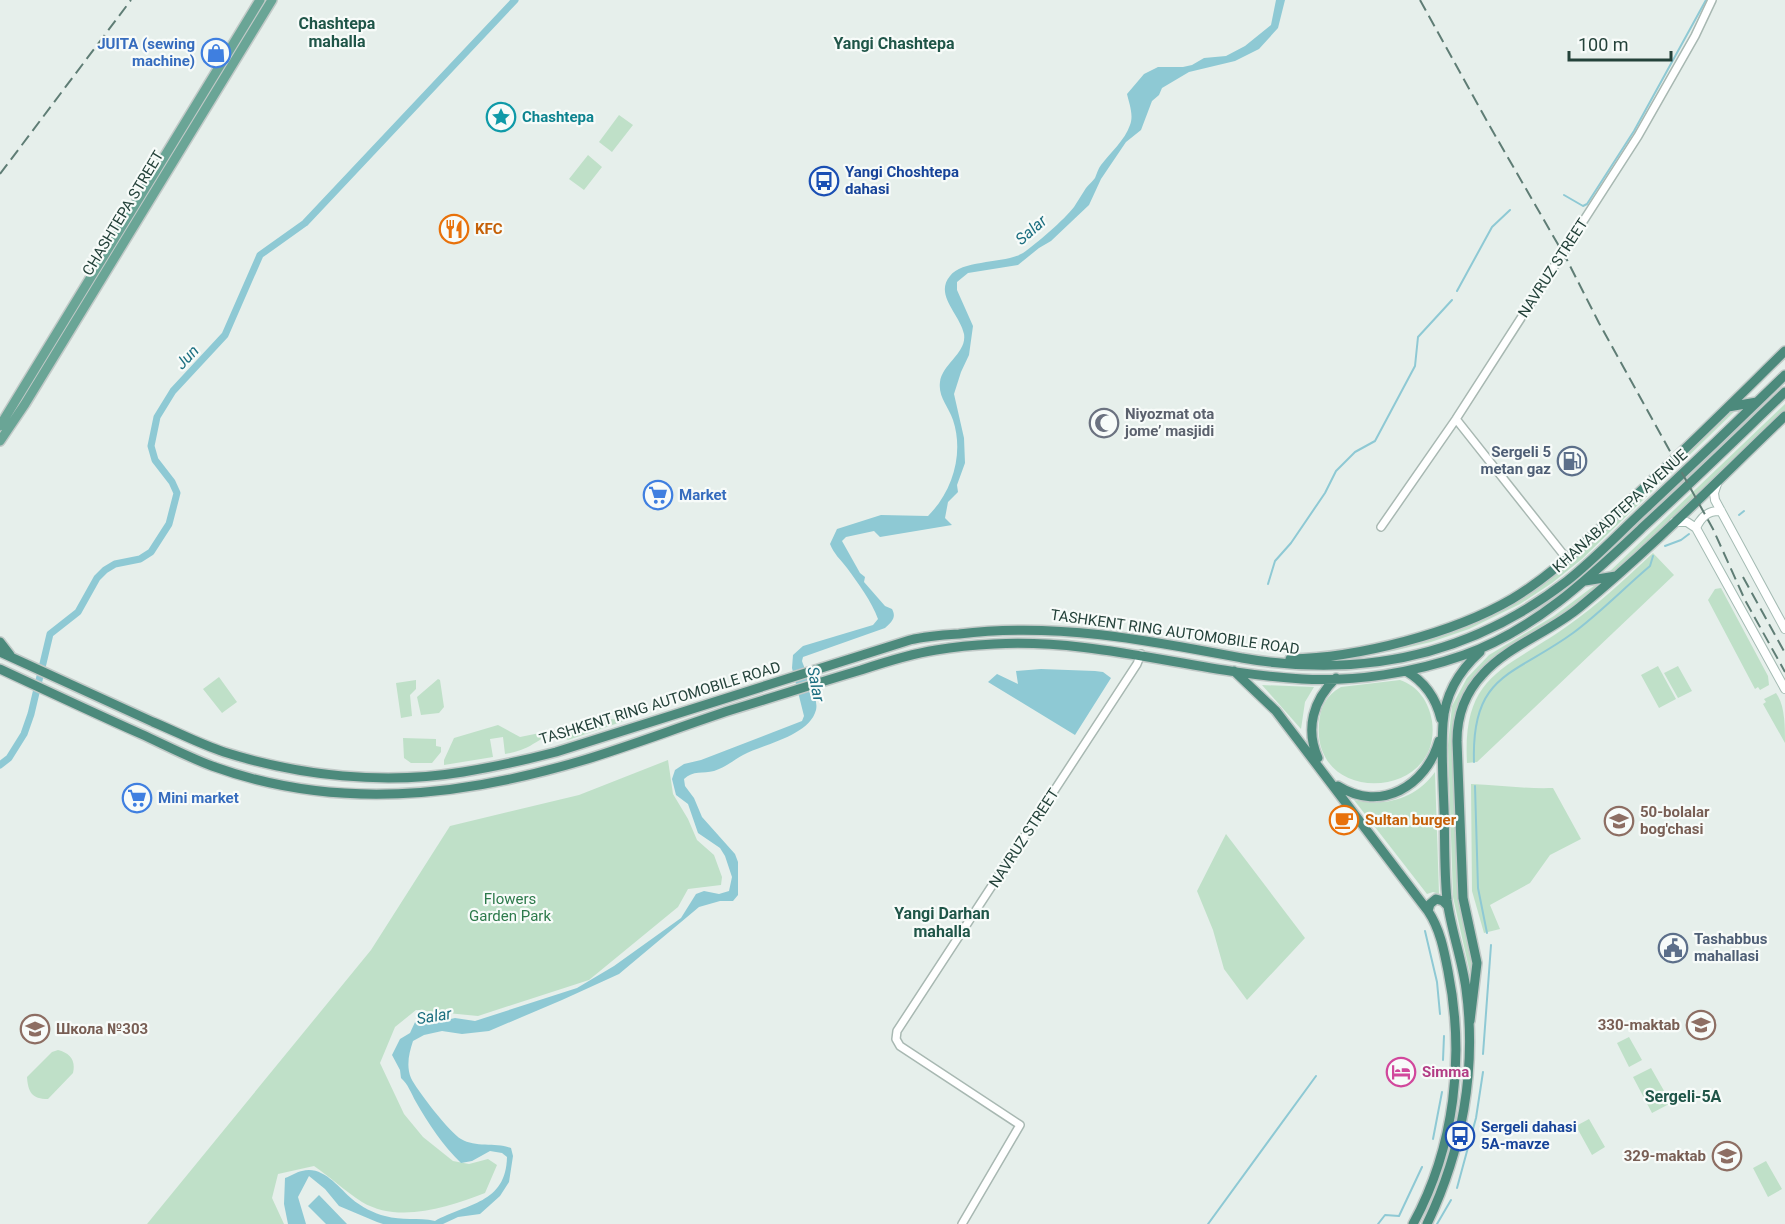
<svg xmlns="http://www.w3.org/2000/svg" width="1785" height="1224" viewBox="0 0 1785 1224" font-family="Roboto,sans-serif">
<rect width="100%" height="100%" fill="#e6efeb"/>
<path fill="#bfe0c8" d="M619 115 633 125 612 152 599 142Z
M588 155 602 167 584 190 569 179Z
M1785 404V411L1616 572 1608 573Z
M1737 409 1582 559 1552 583 1520 604 1469 629 1431 642 1393 651 1336 658C1379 650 1423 644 1464 627 1532 599 1580 555 1633 505 1666 473 1699 442 1731 410Z
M1653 553 1674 575 1477 762 1467 763C1462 674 1505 670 1566 627 1598 605 1625 579 1653 553Z
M1595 585H1602C1587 596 1573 609 1557 619 1510 649 1461 666 1454 730L1459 896 1474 961 1472 982 1453 897 1448 745 1452 706 1467 678 1489 655 1554 616Z
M1721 588 1768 676 1769 685 1760 690 1758 687 1755 689 1708 600 1715 589Z
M1658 666 1676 699 1659 708 1641 675Z
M1678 666 1692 691 1678 698 1664 673Z
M219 677 237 702 222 713 203 689Z
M438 679 440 680 444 707 439 713 421 715 417 697Z
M416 680V689L410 695 412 716 401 718 396 683Z
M1400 680C1418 686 1429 702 1432 721 1443 800 1312 807 1319 724 1320 708 1326 695 1341 687Z
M1262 685 1314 687 1305 702 1301 729Z
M1776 693C1785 705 1785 726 1785 743L1763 704 1766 702 1764 699Z
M609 719 627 720 568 740C552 728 547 736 533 744 524 750 515 752 505 754L503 737 490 739 493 757 444 765V760L454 738 498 725 520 737Z
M403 738 436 739V746L441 747V752L432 763H411L404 758Z
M668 760 673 794 688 819 697 840 714 855 722 877 721 885 688 889 678 907 589 980 478 1016 416 1010 395 1027 380 1063 404 1114 423 1137 453 1161 469 1164 488 1159 497 1165 485 1193C448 1207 399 1224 362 1202 345 1191 330 1177 314 1166L278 1174 272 1198 284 1224H147L371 950 450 826 579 795Z
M1435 772 1439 894 1433 892 1427 894 1354 800C1385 807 1416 799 1435 772Z
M1471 784C1499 785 1525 789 1553 788L1581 839 1550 855 1530 883 1490 905 1500 929 1484 933 1472 891Z
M1226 834 1305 938 1247 1000 1224 969 1213 930 1197 891Z
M1629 1037 1642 1060 1629 1067 1617 1043Z
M58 1050C70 1053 76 1060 73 1073L48 1099C32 1099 28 1092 27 1077L52 1052Z
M1651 1068 1671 1103 1652 1113 1633 1077Z
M1589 1119 1605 1147 1592 1155 1576 1126Z
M1766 1161 1782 1189 1768 1197 1753 1168Z"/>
<path fill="#8ec9d4" d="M1276 0H1285L1278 28 1259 49 1235 61 1189 72 1162 88 1159 95 1152 101 1141 130 1126 142 1101 179 1089 205 1051 241 1039 248 1018 265 968 273 957 282V290L973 326 969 355 961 372 954 394 964 438 965 463 957 485 958 492 948 502 945 518 952 525 880 537 874 531 846 537 842 541 860 573 865 577 864 582 885 606 892 609C897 618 891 622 885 628L803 657 802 661C806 673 819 698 816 710 809 736 764 744 743 755 734 760 724 768 714 771 703 774 693 770 684 779L685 786 694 798 702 817 735 854 738 862V895L733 901H720L699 907 619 974 562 1000 489 1031 462 1034 442 1031 424 1035 413 1041C409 1053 406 1066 411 1078 416 1089 450 1133 461 1139 476 1148 495 1142 511 1148L513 1156 509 1182 500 1196 480 1214 458 1217 443 1224H383L377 1222 339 1206 325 1189 309 1176 298 1197 306 1224H288L284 1204 285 1178C291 1176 296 1172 302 1171 323 1165 339 1188 352 1199 360 1206 375 1214 385 1216 402 1221 418 1217 435 1221 467 1203 506 1204 507 1157L502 1153 490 1151 472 1161 461 1163C443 1146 428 1123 416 1102 411 1093 408 1084 401 1078L400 1070 392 1055 400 1039 410 1033 416 1020 424 1018 438 1022 455 1018 475 1021 577 988 614 966 681 918 696 894 704 891 719 894 729 891 732 877 725 856 720 848 698 833 688 804 676 795 672 779 675 770 684 764 701 760 802 721 804 716 792 668 793 655 803 646 873 625 878 619C872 602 858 583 847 568 840 559 834 554 830 544L837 529 881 515 928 516C953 491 964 453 953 420 948 406 938 397 940 382 942 364 967 353 964 334 960 314 934 295 950 276 963 259 1005 264 1023 253 1036 244 1064 220 1074 207 1078 201 1082 194 1086 188 1089 184 1093 181 1095 178 1097 173 1098 169 1101 165 1110 153 1125 140 1130 125 1134 115 1129 103 1127 94L1144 74 1158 67H1183L1192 65 1204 58 1226 56 1245 46 1271 25Z
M1041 669 1095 671 1103 672 1111 678 1075 735 988 682 997 674 1018 684 1016 671Z
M319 1195 347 1224H326L308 1206Z"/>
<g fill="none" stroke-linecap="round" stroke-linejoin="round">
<path stroke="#8ec9d4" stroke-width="2" d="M1564 195 1583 206 1587 204 1634 131 1706 0
M1457 291 1492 227 1510 210
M1739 515 1744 511
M1665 546 1681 540 1689 534
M1268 584 1275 561 1291 543 1325 493 1336 471 1355 452 1375 441 1415 366 1418 337 1452 300
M1474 762C1471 673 1514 676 1573 633 1600 613 1624 588 1650 566L1653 556
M1475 786 1478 888 1487 933
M1425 931 1437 982 1440 1014
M1483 1054 1491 945
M1443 1060 1444 1036
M1433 1139 1442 1092
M1457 1188 1476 1118 1483 1072
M1208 1224 1316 1076
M1378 1224 1385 1215 1399 1216 1422 1167
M1437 1224 1451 1200"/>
<path stroke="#8ec9d4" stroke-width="7" d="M0 765 9 758 24 734 31 714 50 634 78 612 97 578 105 570 115 564 140 559 151 552 169 524 177 493 172 482 155 460 151 446 157 417 173 391 225 335 260 255 305 223 515 0"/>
<g stroke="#a8b8b2" stroke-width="10">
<path id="tertiary" d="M1456 419 1567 559
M1381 527 1456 419 1638 136 1695 36 1712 0
M962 1224 1020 1125 900 1046 896 1039 897 1031 1137 664 1141 654"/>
</g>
<g stroke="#a4bbb3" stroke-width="10">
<path id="secondary" d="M1717 484 1714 493 1715 500 1785 629
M1674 522H1687L1696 528 1785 689
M1696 528C1701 517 1708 510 1721 511"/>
</g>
<g stroke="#c2cac8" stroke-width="12">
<path id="primary" d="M0 426 260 0
M0 441 25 404 272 0"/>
</g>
<g stroke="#c2cac8" stroke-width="12">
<path id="trunk" d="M1728 407 1757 402
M1585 581 1616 576
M0 642 10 655
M0 652C51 675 102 699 153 722 177 732 200 744 224 752 300 776 384 785 463 772 494 767 525 760 556 752L910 640C926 636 942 635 959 634 1055 622 1148 640 1242 658 1362 679 1470 656 1567 581 1595 559 1620 532 1646 508 1693 464 1739 420 1785 375
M1290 659C1358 658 1454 633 1512 599 1552 575 1584 543 1618 512 1675 460 1730 405 1785 351
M0 669C47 691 94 713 141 734 165 745 188 757 212 766 336 811 461 797 584 760 633 745 682 726 731 710 774 697 817 683 861 670 885 662 910 654 936 650 954 647 975 645 994 644 1098 638 1198 673 1302 679 1355 682 1413 673 1464 655 1535 630 1590 577 1644 526 1692 482 1738 437 1785 392
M1234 671 1276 711 1428 911C1440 929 1444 950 1448 971 1465 1056 1455 1147 1413 1224
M1406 671C1425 682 1436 698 1441 719
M1318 758C1305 729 1313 700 1336 678
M1338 786C1381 813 1426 786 1439 741
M1428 911 1430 904 1436 899 1443 901 1448 906
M1470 1021 1477 963 1463 898 1457 741C1457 716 1465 693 1483 674 1508 646 1550 632 1580 607 1652 548 1718 480 1785 416
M1427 1224C1462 1151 1477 1070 1466 989 1462 959 1451 930 1447 900 1444 870 1445 839 1444 809 1443 780 1441 751 1443 723 1445 694 1459 671 1480 652"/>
</g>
<use href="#tertiary" stroke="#fff" stroke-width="7"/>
<use href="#secondary" stroke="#fff" stroke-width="8"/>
<use href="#primary" stroke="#6aa596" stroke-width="9"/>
<use href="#trunk" stroke="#4c8a7c" stroke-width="9"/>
<path stroke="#5f7d75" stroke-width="2" stroke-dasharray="12 6" stroke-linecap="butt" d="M1420 0 1488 123 1567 260 1599 323 1713 529 1745 600 1785 672
M0 174 131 0
M1743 577 1785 653"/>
</g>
<defs>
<g id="shop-ring" transform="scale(1.5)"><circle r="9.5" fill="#f7fbf9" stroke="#3f7fe0" stroke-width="1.5"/><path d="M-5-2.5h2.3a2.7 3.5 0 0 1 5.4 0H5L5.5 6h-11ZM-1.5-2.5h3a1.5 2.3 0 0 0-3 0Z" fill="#3f7fe0"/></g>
<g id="sight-ring" transform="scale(1.5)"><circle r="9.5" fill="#f7fbf9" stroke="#0f9aa8" stroke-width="1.5"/><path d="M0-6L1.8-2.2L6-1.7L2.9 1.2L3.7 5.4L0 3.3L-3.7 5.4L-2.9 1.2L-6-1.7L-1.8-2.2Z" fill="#0f9aa8"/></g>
<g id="bus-ring" transform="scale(1.5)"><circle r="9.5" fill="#f7fbf9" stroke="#1a4fb4" stroke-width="1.5"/><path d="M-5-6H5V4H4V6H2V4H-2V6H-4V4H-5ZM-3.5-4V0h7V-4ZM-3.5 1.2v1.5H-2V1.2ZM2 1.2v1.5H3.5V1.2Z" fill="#1a4fb4"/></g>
<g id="restaurant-ring" transform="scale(1.5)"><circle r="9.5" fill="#f7fbf9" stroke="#e8710a" stroke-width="1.5"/><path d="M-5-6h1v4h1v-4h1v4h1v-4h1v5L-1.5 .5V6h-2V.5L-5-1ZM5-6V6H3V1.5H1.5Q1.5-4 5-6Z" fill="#e8710a"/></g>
<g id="mosque-ring" transform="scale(1.5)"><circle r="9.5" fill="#f7fbf9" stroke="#6b7280" stroke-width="1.5"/><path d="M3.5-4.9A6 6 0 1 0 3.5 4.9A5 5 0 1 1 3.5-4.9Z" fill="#6b7280"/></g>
<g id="fuel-ring" transform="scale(1.5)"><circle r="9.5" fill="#f7fbf9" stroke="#5c6f8a" stroke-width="1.5"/><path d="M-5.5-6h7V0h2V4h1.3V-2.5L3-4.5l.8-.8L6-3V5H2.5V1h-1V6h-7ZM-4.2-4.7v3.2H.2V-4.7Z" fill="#5c6f8a"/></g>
<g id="supermarket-ring" transform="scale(1.5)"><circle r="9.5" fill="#f7fbf9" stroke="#3f7fe0" stroke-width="1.5"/><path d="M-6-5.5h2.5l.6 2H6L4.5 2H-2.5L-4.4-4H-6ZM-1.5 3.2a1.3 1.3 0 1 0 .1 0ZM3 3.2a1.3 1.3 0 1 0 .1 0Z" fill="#3f7fe0"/></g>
<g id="cafe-ring" transform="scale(1.5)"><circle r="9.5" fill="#f7fbf9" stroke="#e8710a" stroke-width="1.5"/><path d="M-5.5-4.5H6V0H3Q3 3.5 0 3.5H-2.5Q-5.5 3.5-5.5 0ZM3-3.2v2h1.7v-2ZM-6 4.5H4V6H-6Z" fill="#e8710a"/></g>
<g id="school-ring" transform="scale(1.5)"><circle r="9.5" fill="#f7fbf9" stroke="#8d6e63" stroke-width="1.5"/><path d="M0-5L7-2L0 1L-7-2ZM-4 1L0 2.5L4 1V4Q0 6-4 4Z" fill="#8d6e63"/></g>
<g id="civic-ring" transform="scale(1.5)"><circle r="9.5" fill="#f7fbf9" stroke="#5c6f8a" stroke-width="1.5"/><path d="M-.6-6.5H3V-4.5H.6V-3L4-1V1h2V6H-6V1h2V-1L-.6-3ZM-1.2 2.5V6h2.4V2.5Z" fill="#5c6f8a"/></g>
<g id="hotel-ring" transform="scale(1.5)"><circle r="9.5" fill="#f7fbf9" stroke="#d1479c" stroke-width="1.5"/><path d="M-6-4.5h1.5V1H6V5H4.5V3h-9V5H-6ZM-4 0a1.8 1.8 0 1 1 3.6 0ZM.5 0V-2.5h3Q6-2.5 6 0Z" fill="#d1479c"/></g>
</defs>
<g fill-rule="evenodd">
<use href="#shop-ring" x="216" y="53"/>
<use href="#sight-ring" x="501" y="117"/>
<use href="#bus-ring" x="824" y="181"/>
<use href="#restaurant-ring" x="454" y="229"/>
<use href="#mosque-ring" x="1104" y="423"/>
<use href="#fuel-ring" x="1572" y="461"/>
<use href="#supermarket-ring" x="658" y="495"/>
<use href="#supermarket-ring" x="137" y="798"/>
<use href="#cafe-ring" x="1344" y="820"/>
<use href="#school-ring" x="1619" y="821"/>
<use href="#civic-ring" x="1673" y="948"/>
<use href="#school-ring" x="1701" y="1025"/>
<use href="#school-ring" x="35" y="1029"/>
<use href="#hotel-ring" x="1401" y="1072"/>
<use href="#bus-ring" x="1460" y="1136"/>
<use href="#school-ring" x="1727" y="1156"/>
</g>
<g text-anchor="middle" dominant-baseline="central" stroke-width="4.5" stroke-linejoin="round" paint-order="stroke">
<g font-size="15" font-weight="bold" fill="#366cbe" stroke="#f7fbf9" text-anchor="start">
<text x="195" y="44" text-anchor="end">JUITA (sewing<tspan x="195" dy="17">machine)</tspan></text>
<text x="679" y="495">Market</text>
<text x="158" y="798">Mini market</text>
</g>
<g font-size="15" font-weight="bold" fill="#0d838f" stroke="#f7fbf9" text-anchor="start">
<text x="522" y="117">Сhashtepa</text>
</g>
<g font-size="15" font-weight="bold" fill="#164399" stroke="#f7fbf9" text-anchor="start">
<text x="845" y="172">Yangi Choshtepa<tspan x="845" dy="17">dahasi</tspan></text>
<text x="1481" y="1127">Sergeli dahasi<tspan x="1481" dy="17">5A-mavze</tspan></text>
</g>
<g font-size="15" fill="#24423a" stroke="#f7fbf9">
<text transform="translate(123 213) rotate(-59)">CHASHTEPA STREET</text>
<text transform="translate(1553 268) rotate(-57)">NAVRUZ STREET</text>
<text transform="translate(1620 511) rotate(-42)">KHANABADTEPA AVENUE</text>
<text transform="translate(1175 632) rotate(8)">TASHKENT RING AUTOMOBILE ROAD</text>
<text transform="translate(660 703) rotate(-17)">TASHKENT RING AUTOMOBILE ROAD</text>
<text transform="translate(1024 838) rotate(-57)">NAVRUZ STREET</text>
</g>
<g font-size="15" font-weight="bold" fill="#c56008" stroke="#f7fbf9" text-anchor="start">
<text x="475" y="229">KFC</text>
<text x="1365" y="820">Sultan burger</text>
</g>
<g font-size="15" font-weight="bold" fill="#5b616d" stroke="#f7fbf9" text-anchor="start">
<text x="1125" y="414">Niyozmat ota<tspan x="1125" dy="17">jome’ masjidi</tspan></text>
</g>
<g font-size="15" font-weight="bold" fill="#4e5e75" stroke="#f7fbf9" text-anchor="end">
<text x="1551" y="452">Sergeli 5<tspan x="1551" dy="17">metan gaz</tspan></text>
<text x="1694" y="939" text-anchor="start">Tashabbus<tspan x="1694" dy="17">mahallasi</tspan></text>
</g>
<g font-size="15" font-weight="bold" fill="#785e54" stroke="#f7fbf9" text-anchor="start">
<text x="1640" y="812">50-bolalar<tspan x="1640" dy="17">bog'chasi</tspan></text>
<text x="1680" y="1025" text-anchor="end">330-maktab</text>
<text x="56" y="1029">Школа №303</text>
<text x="1706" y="1156" text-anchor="end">329-maktab</text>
</g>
<g font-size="15" fill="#2d7a4b" stroke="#f7fbf9">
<text x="510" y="899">Flowers<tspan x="510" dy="17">Garden Park</tspan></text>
</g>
<g font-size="15" font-weight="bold" fill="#b23c85" stroke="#f7fbf9" text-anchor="start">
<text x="1422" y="1072">Simma</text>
</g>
<g font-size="16" font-weight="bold" fill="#1f5548" stroke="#f7fbf9">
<text x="337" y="23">Chashtepa<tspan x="337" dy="18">mahalla</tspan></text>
<text x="894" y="43">Yangi Chashtepa</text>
<text x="942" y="913">Yangi Darhan<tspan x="942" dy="18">mahalla</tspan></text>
<text x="1683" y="1096">Sergeli-5A</text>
</g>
<g font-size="16" font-style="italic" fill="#1c6f80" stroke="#f7fbf9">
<text transform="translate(1031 230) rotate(-41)">Salar</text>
<text transform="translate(187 357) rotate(-47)">Jun</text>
<text transform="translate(816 684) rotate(79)">Salar</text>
<text transform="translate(434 1016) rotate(-9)">Salar</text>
</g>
</g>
<path d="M1569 51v9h102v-9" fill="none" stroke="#24423a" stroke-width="3"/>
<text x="1578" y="51" font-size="18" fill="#24423a" stroke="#f7fbf9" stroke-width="4.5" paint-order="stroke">100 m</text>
</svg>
